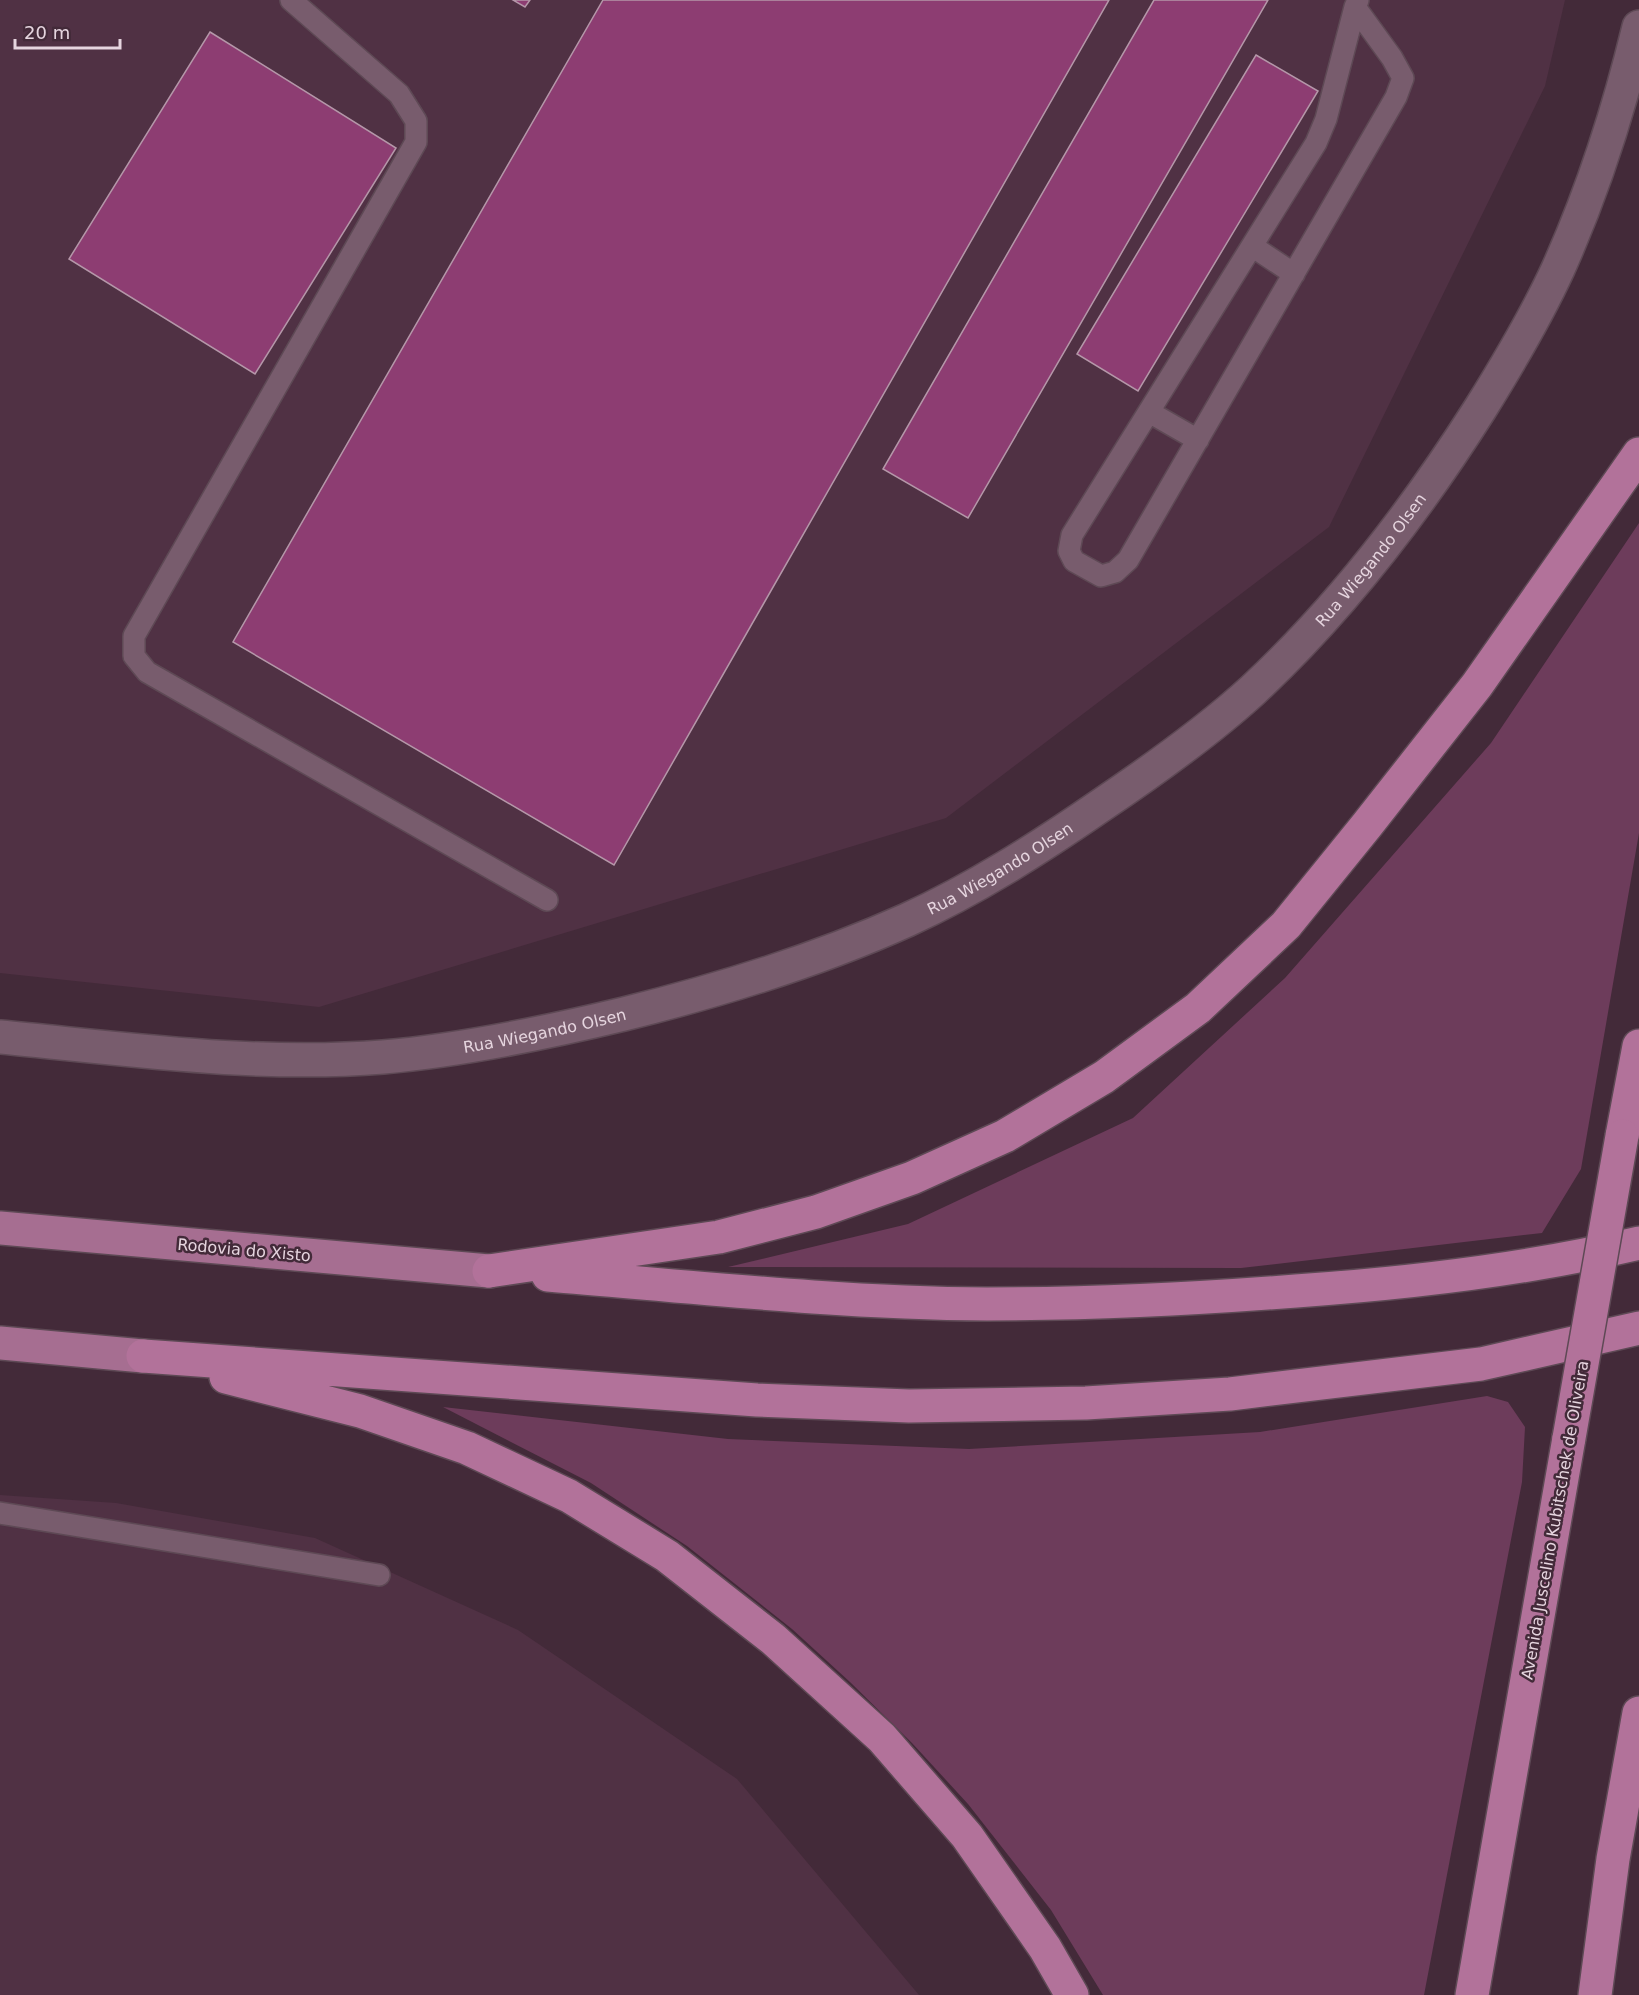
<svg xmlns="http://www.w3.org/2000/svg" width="1639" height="1995" viewBox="0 0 1639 1995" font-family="'DejaVu Sans',sans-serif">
<rect width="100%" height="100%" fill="#432a39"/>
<path fill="#503144" d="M0 0H1565L1545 86 1329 527 946 818 319 1007 0 973Z
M0 1495 116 1503 315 1538 518 1630 737 1779 919 1995H0Z"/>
<path fill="#6d3c5b" d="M1639 523V833L1581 1169 1542 1233 1241 1268 728 1267 908 1224 1133 1118 1285 978 1491 743Z
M1487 1396 1508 1402 1525 1427 1522 1482 1424 1995H1103L1051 1910 968 1804 912 1743 850 1682 792 1629 687 1546 591 1483 443 1407 728 1439 969 1449 1260 1432Z"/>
<path fill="#8d3d72" stroke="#b597a9" stroke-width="1.5" d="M513 0H530L525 7Z
M603 0H1109L614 865 233 642Z
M1154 0H1268L968 518 883 469Z
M210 32 396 148 255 374 69 259Z
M1256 55 1318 91 1138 391 1077 354Z"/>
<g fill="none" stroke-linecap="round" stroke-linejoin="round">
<g stroke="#5e4955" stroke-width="24">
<path id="service" d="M291 0 399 94 416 121V142L134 636V656L147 672 547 900
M1355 7 1392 58 1403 78 1396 97 1128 560 1115 572 1101 576 1074 561 1069 551 1072 535 1316 143 1326 119 1355 7 1358 0
M1252 246 1294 274
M1149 412 1198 440
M0 1513 379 1575"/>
</g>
<g stroke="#5e4955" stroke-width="36">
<g id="secondary">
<path id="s1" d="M0 1037C127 1049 255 1067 383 1057 464 1050 545 1033 624 1014 721 990 816 961 907 920 975 889 1039 848 1100 806 1152 771 1206 733 1253 690 1341 608 1416 510 1480 409 1508 364 1536 317 1558 269 1593 191 1619 110 1639 27"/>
</g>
</g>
<g stroke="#5e4955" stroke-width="36">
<path id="trunk" d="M0 1228 489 1271
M0 1343 143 1356"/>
</g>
<g stroke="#5e4955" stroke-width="36">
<path id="motorway" d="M1622 1136 1639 1046
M489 1271 719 1237 816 1212 912 1178 1005 1136 1104 1077 1198 1008 1286 925 1367 825 1477 685 1639 454
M548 1275C694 1287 841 1303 987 1304 1090 1304 1193 1299 1296 1291 1411 1283 1526 1270 1639 1243
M143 1356 757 1400 909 1406 1086 1403 1230 1394 1481 1364 1639 1328
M226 1377 360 1411 467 1448 569 1496 667 1556 773 1639 882 1738 967 1836 1045 1948 1072 1995
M1472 1995 1569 1438
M1595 1995 1613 1859 1639 1713"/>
</g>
<use href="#service" stroke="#785c6d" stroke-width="21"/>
<use href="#secondary" stroke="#785c6d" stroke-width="33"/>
<use href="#trunk" stroke="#a66e91" stroke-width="33"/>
<use href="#motorway" stroke="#b2729a" stroke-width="33"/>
<g stroke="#5e4955" stroke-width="36" stroke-linecap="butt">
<path id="motorway-bridge" d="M1569 1438 1622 1136"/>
</g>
<use href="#motorway-bridge" stroke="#b2729a" stroke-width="33"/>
</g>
<g text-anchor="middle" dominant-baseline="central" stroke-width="5" stroke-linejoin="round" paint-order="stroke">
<g font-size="16" fill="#e6d5df" stroke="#432a39">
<text stroke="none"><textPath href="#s1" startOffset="1520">Rua Wiegando Olsen</textPath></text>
<text stroke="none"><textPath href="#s1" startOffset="1034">Rua Wiegando Olsen</textPath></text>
<text stroke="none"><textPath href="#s1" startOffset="548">Rua Wiegando Olsen</textPath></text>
<text transform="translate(244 1250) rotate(5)">Rodovia do Xisto</text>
<text transform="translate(1555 1520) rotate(-80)">Avenida Juscelino Kubitschek de Oliveira</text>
</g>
</g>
<path d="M15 39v9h105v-9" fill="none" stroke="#e6d5df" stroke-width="3"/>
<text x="24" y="39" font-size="18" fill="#e6d5df" stroke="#432a39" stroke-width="4.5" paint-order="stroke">20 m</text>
</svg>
